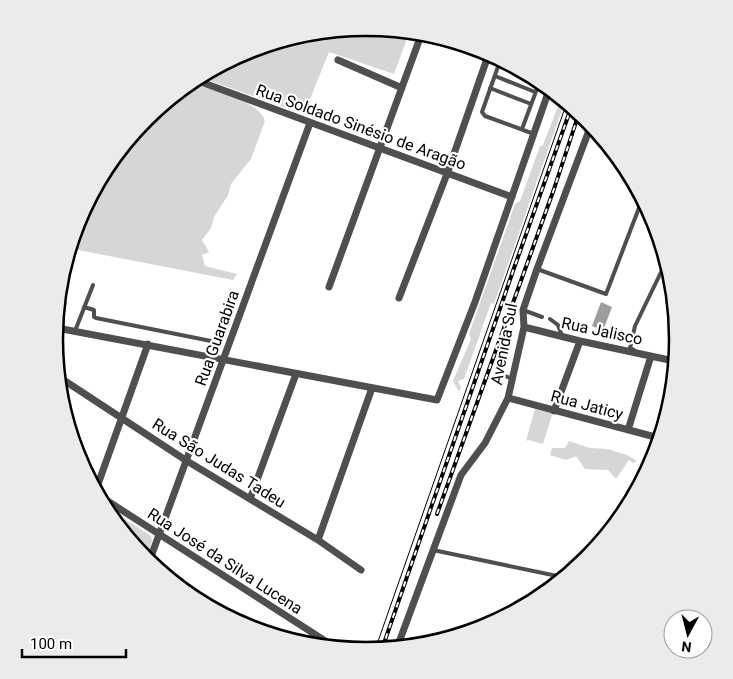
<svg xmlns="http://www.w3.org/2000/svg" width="733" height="679" viewBox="0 0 733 679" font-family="Roboto,sans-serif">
<rect width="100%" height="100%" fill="#fff"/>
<path fill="#d6d6d6" d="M367 28 408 36 394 74 329 52 304 114 205 79 247 51Z
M197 85C215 90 260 102 265 121L251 159 231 184 228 195 214 217 211 228 202 240 209 252 202 255 205 266 237 274 233 280 73 249 78 220 146 119Z
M560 101 564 104 494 304 491 303 464 379 458 381 461 387 459 392 453 381 471 339 469 334 515 204 520 201 540 146 543 145Z
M535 408 553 412 543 444 528 440 526 441Z
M569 441 590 448 608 449 627 455 637 461 633 463 629 460 616 479 608 470 585 469 576 456 566 460 550 455 552 448H565Z
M115 513 151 536 152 541 146 560Z"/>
<path fill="#9d9d9d" d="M601 302 612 307 603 331 592 326Z"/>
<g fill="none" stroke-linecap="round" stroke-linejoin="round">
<path stroke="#4f4f4f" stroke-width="4" d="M500 61 482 112 485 116 534 134
M495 76 535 92
M490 88 531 104
M522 129 538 86
M537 269 606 294 642 200
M84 307 94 310V317L96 318 216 342
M523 310 542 317
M550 319 558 325 562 336
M75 331 93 285
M634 350 630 348 635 326 664 266
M505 376 513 379
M433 550 562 577"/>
<path stroke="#4f4f4f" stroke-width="7" d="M338 60 402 88
M201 82 512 197
M329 287 420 38
M399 298 447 174 489 53
M524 327 580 341 674 361
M57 328 437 400 475 302 548 93
M62 379 187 461 318 540 361 570
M508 398 659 438
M554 411 580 341
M628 430 651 356
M97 487 148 344
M250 499 296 374
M106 500 330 644
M318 540 372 388
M149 562 310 123
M398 645 461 475 485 443 508 398 524 327 523 310 537 269 591 125"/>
<path stroke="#000" stroke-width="1" d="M375 650 566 105"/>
<g stroke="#000" stroke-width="4">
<path id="rail" d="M437 514 554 189 579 113
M382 649 513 271 571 108"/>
</g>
<use href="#rail" stroke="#fff" stroke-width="2" stroke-dasharray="5.5" stroke-linecap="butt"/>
</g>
<g text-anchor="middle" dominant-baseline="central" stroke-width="4.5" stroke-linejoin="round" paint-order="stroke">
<g font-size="16" fill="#000" stroke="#fff">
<text transform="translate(361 127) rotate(20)">Rua Soldado Sinésio de Aragão</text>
<text transform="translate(602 331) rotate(12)">Rua Jalisco</text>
<text transform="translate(217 338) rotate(-70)">Rua Guarabira</text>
<text transform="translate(504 344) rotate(-79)">Avenida Sul</text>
<text transform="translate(587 405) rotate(15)">Rua Jaticy</text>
<text transform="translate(219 463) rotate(32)">Rua São Judas Tadeu</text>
<text transform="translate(225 561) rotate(33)">Rua José da Silva Lucena</text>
</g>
</g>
<path d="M0 0H733V679H0ZM63 339a303 303 0 1 1 606 0a303 303 0 1 1-606 0Z" fill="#ebebeb" fill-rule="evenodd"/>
<path fill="none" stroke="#000" stroke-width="2.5" d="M63 339a303 303 0 1 1 606 0a303 303 0 1 1-606 0Z"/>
<g transform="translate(688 634) rotate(187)"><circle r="24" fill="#ffffff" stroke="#999999"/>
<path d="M0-4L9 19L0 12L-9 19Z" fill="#000000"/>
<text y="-8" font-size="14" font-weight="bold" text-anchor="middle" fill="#000000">N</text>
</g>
<path d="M22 649v8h104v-8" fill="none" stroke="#000000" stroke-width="2.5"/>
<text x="30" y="649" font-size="15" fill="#000000" stroke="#ffffff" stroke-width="4" paint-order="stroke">100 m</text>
</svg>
